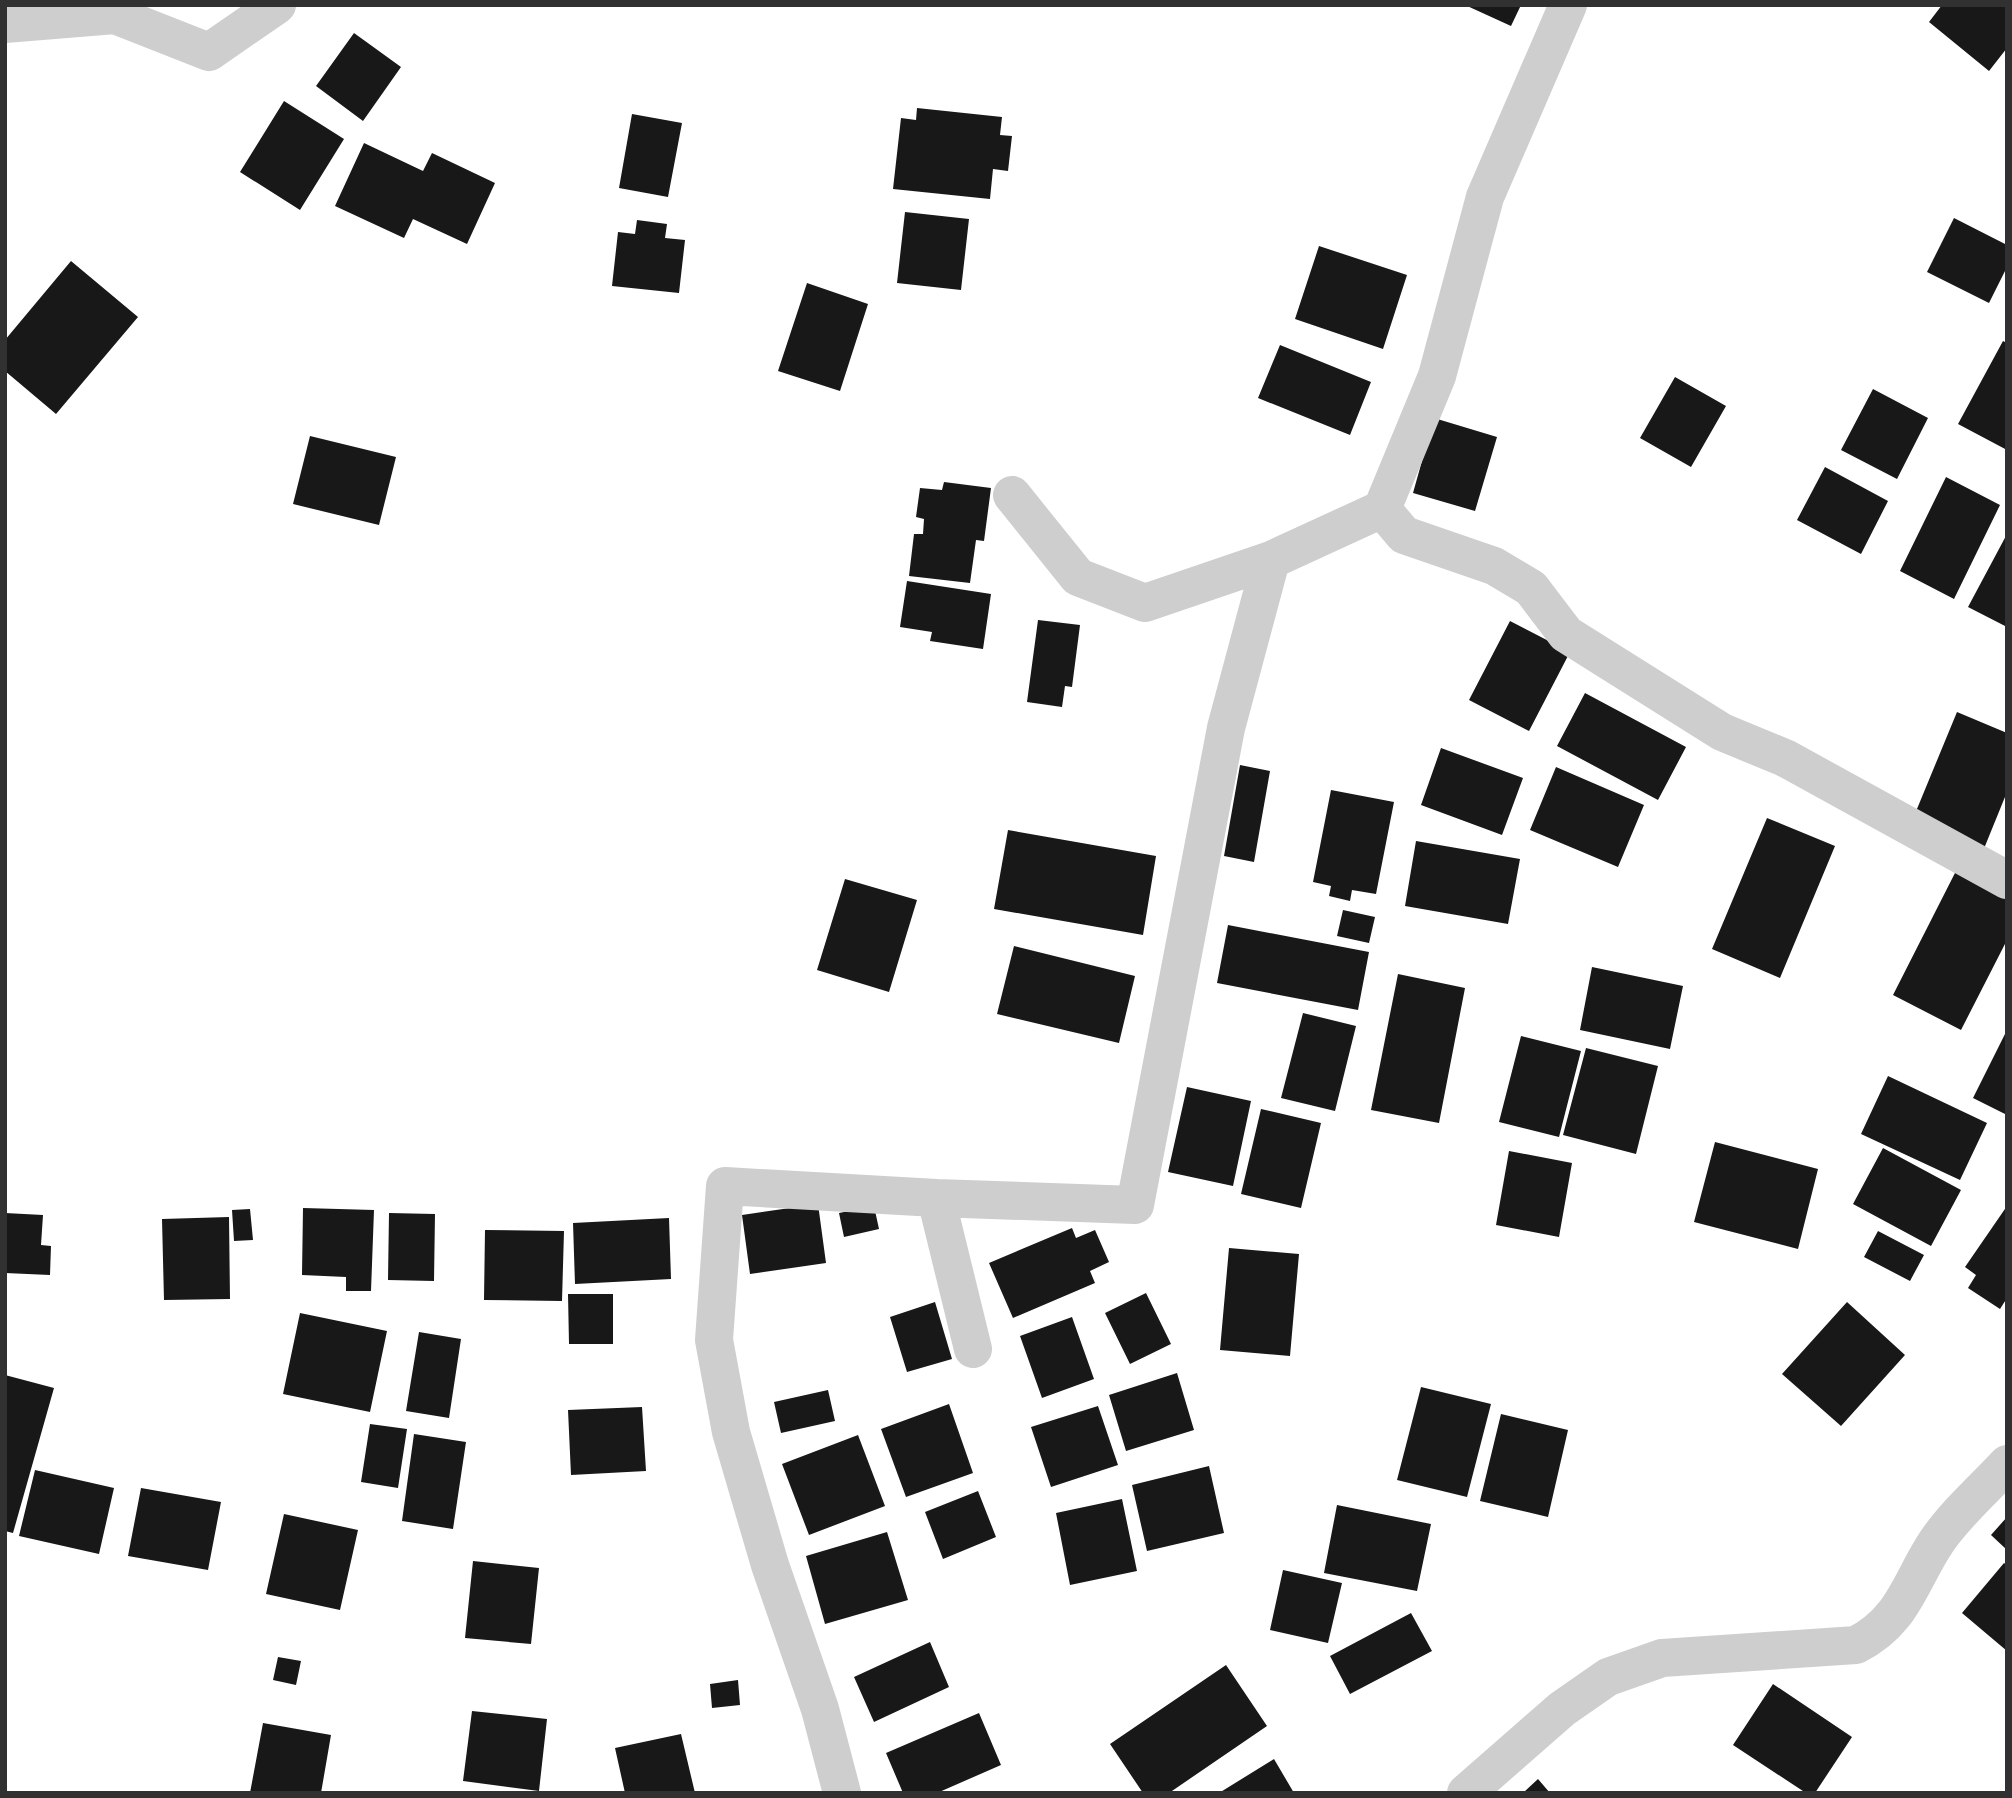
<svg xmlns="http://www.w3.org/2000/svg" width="2012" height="1798" viewBox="0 0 2012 1798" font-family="Montserrat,sans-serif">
<rect width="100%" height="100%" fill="#fff"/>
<path fill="#181818" d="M1465 5H1521L1511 26Z
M1942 5H2007V48L1989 71 1929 22Z
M354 33 401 67 363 121 316 86Z
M284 101 344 139 300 210 240 172Z
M917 108 1002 117 1000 135 1012 136 1008 171 993 169 990 199 893 189 901 118 916 120Z
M632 114 682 123 668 197 619 188Z
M364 143 423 171 432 153 495 183 467 244 413 219 404 238 335 206Z
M905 212 969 219 961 290 897 283Z
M1954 218 2007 245V267L1989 303 1927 272Z
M637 220 667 224 665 238 685 240 679 293 612 286 618 232 635 234Z
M1319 246 1407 275 1383 349 1295 319Z
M71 261 138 317 56 414 5 371V340Z
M807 283 868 304 840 391 778 371Z
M2003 341 2007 343V450L1958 424Z
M1280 345 1371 382 1350 435 1258 398Z
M1675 377 1726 406 1691 467 1640 438Z
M1873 389 1928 418 1897 479 1841 450Z
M1434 418 1497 437 1475 511 1413 493Z
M310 436 396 457 379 525 293 504Z
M1825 467 1888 501 1861 554 1797 520Z
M1946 477 2000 505 1954 599 1900 571Z
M944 482 991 488 984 541 976 540 970 583 909 576 914 534H923L924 519 916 517 920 488 942 490Z
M2007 534V627L1968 607Z
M907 581 991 594 983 649 930 641 932 632 900 627Z
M1038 620 1080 625 1072 687 1065 686 1062 707 1027 702Z
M1510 621 1570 652 1529 731 1469 700Z
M1585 693 1686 747 1658 800 1557 746Z
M1957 712 2007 733V792L1983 851 1912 821Z
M1441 748 1523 778 1502 835 1421 805Z
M1240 765 1270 771 1254 862 1224 856Z
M1556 767 1644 805 1618 867 1530 830Z
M1331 790 1394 802 1376 894 1352 890 1350 901 1329 896 1331 886 1313 882Z
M1767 818 1835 846 1780 978 1712 949Z
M1008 830 1156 856 1143 935 994 909Z
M1416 841 1520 859 1508 924 1405 906Z
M1956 871 2007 897V940L1961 1030 1893 995Z
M845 879 917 900 889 992 817 970Z
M1343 910 1375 917 1369 943 1337 936Z
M1228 925 1369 952 1358 1010 1217 983Z
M1014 946 1135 976 1119 1043 997 1014Z
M1592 967 1683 986 1670 1049 1580 1030Z
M1398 974 1465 988 1439 1123 1371 1110Z
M1303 1013 1356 1026 1335 1111 1281 1098Z
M2007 1030V1115L1973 1098Z
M1521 1036 1581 1051 1559 1137 1499 1122Z
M1586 1048 1658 1066 1636 1154 1563 1135Z
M1888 1076 1987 1123 1960 1180 1861 1134Z
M1187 1087 1251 1101 1233 1186 1168 1172Z
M1261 1109 1321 1123 1301 1208 1241 1194Z
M1715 1142 1818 1169 1798 1249 1694 1222Z
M1883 1148 1961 1190 1931 1246 1853 1204Z
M1509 1151 1572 1163 1559 1237 1496 1225Z
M818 1204 826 1263 750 1274 742 1215Z
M874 1206 879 1229 844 1237 839 1213Z
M2007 1206V1298L2000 1309 1968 1288 1976 1275 1965 1267Z
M303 1208 374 1210 371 1291H346V1277L302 1275Z
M250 1209 253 1240 234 1241 232 1210Z
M5 1213 43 1215 41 1245 51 1246 50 1275 5 1273Z
M389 1213 435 1214 434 1281 388 1280Z
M229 1217 230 1299 164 1300 162 1219Z
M669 1218 671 1279 575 1284 573 1223Z
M1072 1228 1076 1238 1095 1230 1109 1262 1090 1271 1095 1283 1013 1318 989 1263Z
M485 1230 564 1231 562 1301 484 1300Z
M1878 1231 1924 1255 1910 1281 1864 1257Z
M1229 1248 1299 1254 1290 1356 1220 1350Z
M1146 1293 1171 1344 1130 1364 1105 1313Z
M568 1294H613V1344H569Z
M935 1302 952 1359 907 1372 890 1317Z
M1847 1302 1905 1355 1841 1426 1782 1374Z
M300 1313 387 1331 370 1412 283 1394Z
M1072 1317 1094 1379 1042 1398 1020 1336Z
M419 1332 461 1339 449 1418 406 1411Z
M1177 1373 1194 1430 1126 1451 1109 1395Z
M5 1375 54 1388 13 1533 5 1531Z
M1421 1387 1491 1404 1467 1497 1397 1480Z
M828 1390 835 1421 781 1433 774 1402Z
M949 1404 973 1473 906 1497 881 1429Z
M1098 1406 1118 1465 1051 1487 1031 1427Z
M642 1407 646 1471 571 1475 568 1410Z
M1501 1414 1568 1430 1548 1517 1480 1501Z
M370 1424 407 1429 398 1488 361 1482Z
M414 1434 466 1442 453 1529 402 1521Z
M858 1435 885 1506 809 1535 782 1464Z
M1209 1466 1224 1533 1147 1551 1132 1485Z
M35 1470 114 1488 99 1554 19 1536Z
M141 1488 221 1502 208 1570 128 1556Z
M978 1491 996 1537 943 1559 925 1512Z
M1122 1499 1137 1571 1070 1585 1056 1513Z
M1337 1505 1431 1524 1417 1591 1324 1573Z
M284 1514 358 1530 340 1610 266 1594Z
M2007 1517V1550L1991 1535Z
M887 1532 908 1600 825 1624 806 1556Z
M473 1561 539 1568 531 1644 465 1638Z
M2004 1563 2007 1565V1651L1962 1613Z
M1283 1570 1342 1583 1328 1643 1270 1630Z
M1411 1613 1432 1651 1350 1694 1330 1656Z
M930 1642 949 1687 874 1722 854 1677Z
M278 1657 301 1661 296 1685 273 1680Z
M1226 1665 1267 1726 1169 1793H1143L1110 1744Z
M738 1680 740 1705 712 1708 710 1684Z
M1773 1684 1852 1737 1815 1793H1806L1733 1745Z
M472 1711 547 1719 539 1791 463 1781Z
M979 1713 1001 1765 937 1793H903L886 1753Z
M263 1723 331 1735 321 1793H250Z
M681 1734 695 1793H625L615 1748Z
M1274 1759 1294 1793H1219Z
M1538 1779 1550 1793H1523Z"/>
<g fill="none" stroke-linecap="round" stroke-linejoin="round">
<path stroke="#cecece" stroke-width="38" d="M5 24 115 15 209 52 277 5
M1012 495 1078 577 1145 603 1271 560
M1382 509 1404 535 1494 566 1531 588 1566 634 1722 732 1785 758 2007 880
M973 1349 936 1198 1135 1205 1226 728 1271 560 1382 509 1437 376 1485 197 1568 5
M842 1793 820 1709 770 1565 731 1432 714 1340 725 1186 936 1198
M1466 1793 1562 1709 1608 1677 1662 1658 1856 1645C1904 1621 1910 1581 1937 1541 1956 1513 1984 1489 2007 1464"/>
</g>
<rect width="2012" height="1798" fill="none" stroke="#313131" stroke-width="14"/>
</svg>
